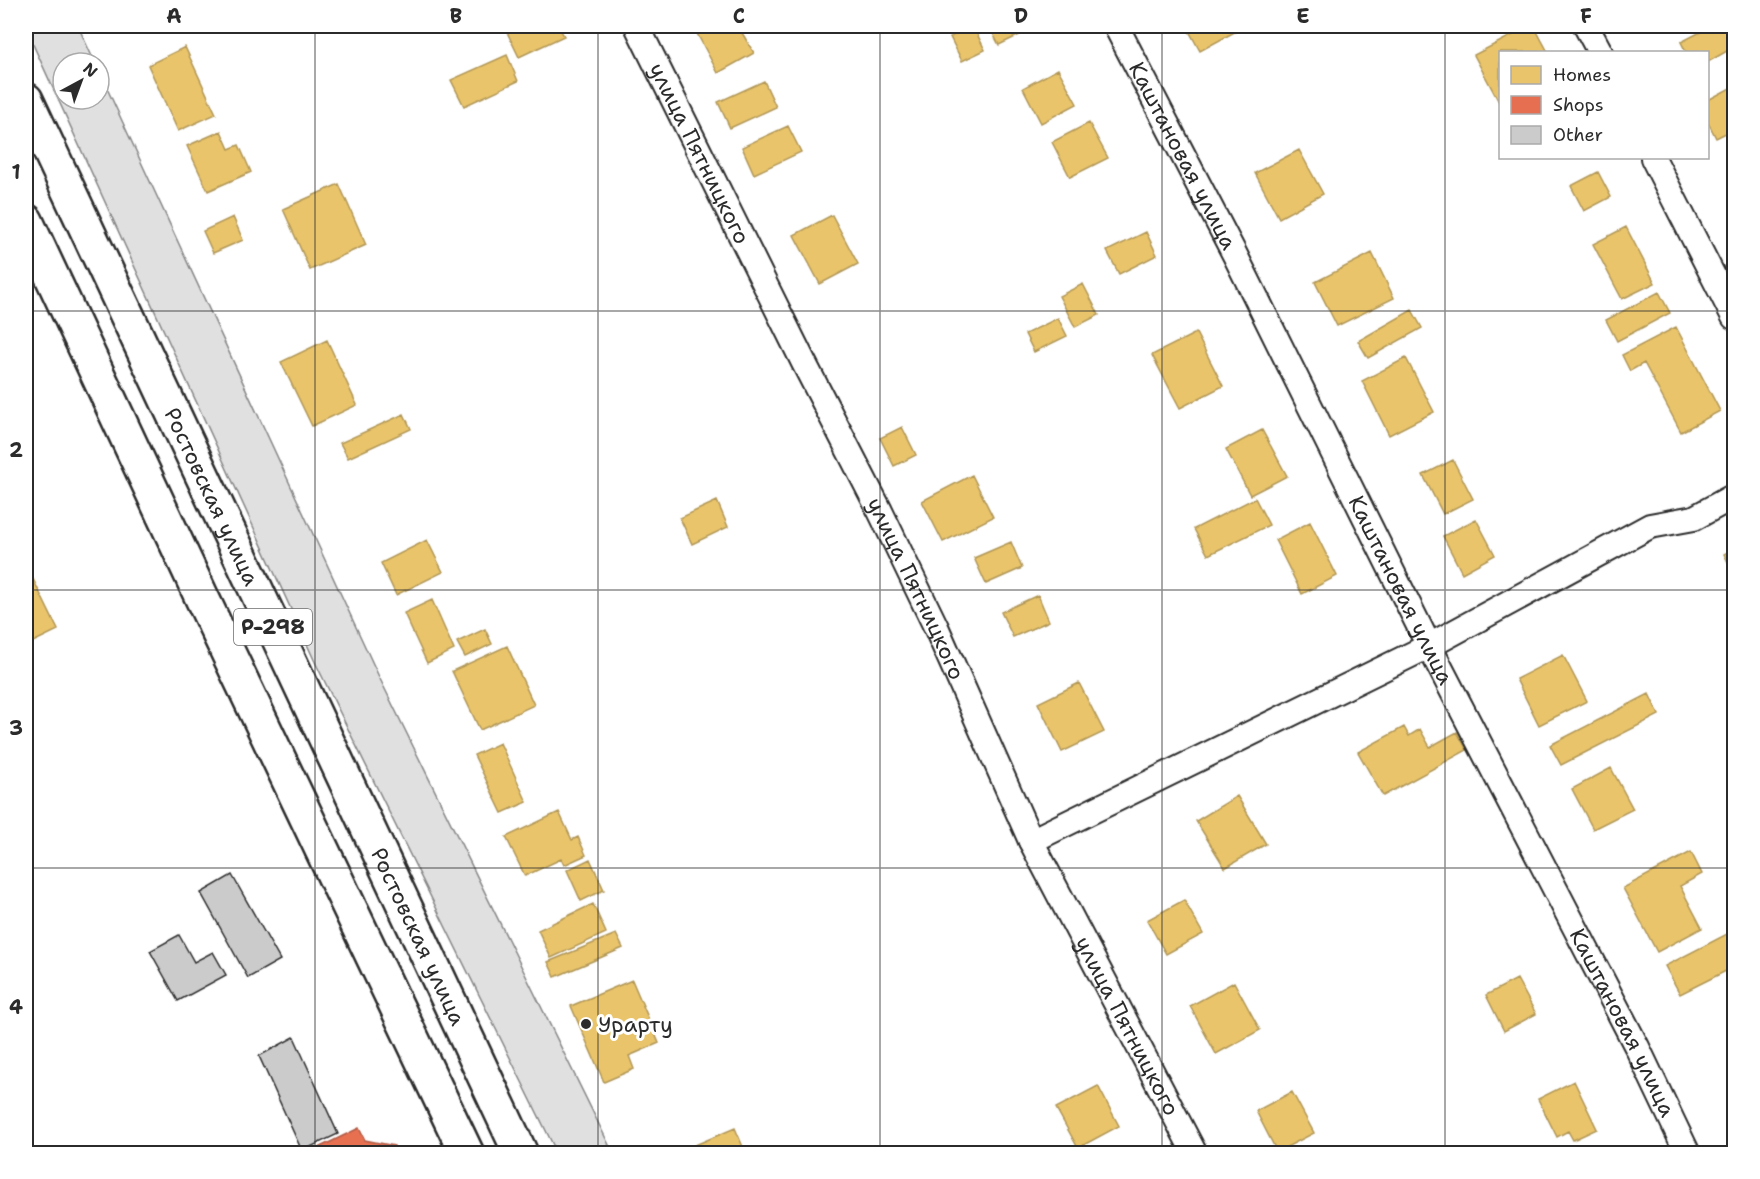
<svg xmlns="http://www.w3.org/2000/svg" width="1760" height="1179" viewBox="0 0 1760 1179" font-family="'Shantell Sans',sans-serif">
<rect width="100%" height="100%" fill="#fff"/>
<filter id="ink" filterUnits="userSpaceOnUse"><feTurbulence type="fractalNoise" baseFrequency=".0167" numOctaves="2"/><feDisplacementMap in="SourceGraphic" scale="12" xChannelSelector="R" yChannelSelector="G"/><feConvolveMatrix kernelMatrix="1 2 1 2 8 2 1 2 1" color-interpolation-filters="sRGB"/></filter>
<g filter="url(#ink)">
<path fill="#e0e0e0" stroke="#868686" stroke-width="1.5" d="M26 26H78L95 63H63V99H99V71L380 679 613 1153H557L316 664 26 29Z"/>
<path fill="#e9c46a" stroke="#b09657" stroke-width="1.5" d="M504 26H561L559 27 564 36 519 57Z
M693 26H738L754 53 718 73Z
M973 26 985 50 962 61 950 37Z
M989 26H1038L999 45Z
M1194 26H1241L1242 28 1200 51 1188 29Z
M1530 26H1534L1548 52H1500V101L1499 102 1474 55Z
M1712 26H1734V47L1708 62V52H1686L1681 42Z
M185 47 216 114 178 131 148 65Z
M507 55 518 81 464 106 451 80Z
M1058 69 1077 104 1041 123 1023 88Z
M764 81 776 107 730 128 718 102Z
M1734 86V129L1716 138 1708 122V100Z
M1089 123 1108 158 1070 177 1052 142Z
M788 126 801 152 754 174 742 147Z
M221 131 229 149 239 145 251 172 208 191 187 146Z
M1299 150 1323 194 1279 218 1255 173Z
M1598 172 1611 197 1584 211 1571 186Z
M339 184 366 245 310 270 283 209Z
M832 215 858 264 820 284 794 235Z
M233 217 243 240 213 253 203 231Z
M1626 227 1655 283 1622 299 1593 244Z
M1146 232 1157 255 1119 274 1107 251Z
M1372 253 1394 298 1337 326 1315 282Z
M1083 284 1099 315 1075 327 1059 296Z
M1659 292 1670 313 1617 341 1606 320Z
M1412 310 1422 328 1368 358 1358 341Z
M1058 318 1067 336 1034 352 1025 334Z
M1676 327 1720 411 1681 432 1644 363 1630 371 1622 355Z
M1196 333 1223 386 1180 408 1152 355Z
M327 340 357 405 312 426 281 362Z
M1406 358 1434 412 1389 435 1362 381Z
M404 414 411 429 348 458 340 443Z
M902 427 916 455 894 466 880 438Z
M1262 430 1287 476 1250 495 1226 449Z
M1453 460 1473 499 1443 514 1423 475Z
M972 475 993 517 943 542 922 501Z
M1255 498 1269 525 1208 555 1194 529Z
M717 501 728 527 692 544 680 518Z
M1476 519 1495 555 1462 573 1443 536Z
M1310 522 1337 576 1302 594 1275 540Z
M427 540 443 572 396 595 381 563Z
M1011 542 1022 568 986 584 974 558Z
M1734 548V574L1724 554Z
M33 579 58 630 27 645 26 642V582Z
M1038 595 1049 621 1013 637 1001 612Z
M432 600 454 650 427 663 404 613Z
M485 629 492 644 465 657 457 642Z
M507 646 534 705 480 730 452 671Z
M1563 655 1587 701 1539 725 1516 679Z
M1079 683 1104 732 1062 752 1038 703Z
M1649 694 1659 715 1561 765 1550 745Z
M1404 727 1409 736 1420 729 1430 747 1457 732 1467 750 1383 796 1358 752Z
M500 743 527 802 502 813 474 755Z
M1611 768 1633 809 1593 829 1572 789Z
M1237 796 1266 844 1225 868 1196 821Z
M559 812 572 840 578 837 586 855 564 865 561 859 525 876 506 837Z
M1691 852 1702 874 1680 886 1702 928 1657 952 1623 888Z
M590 859 604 890 581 901 567 870Z
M1184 900 1203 934 1166 954 1147 920Z
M593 904 606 933 551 958 538 930Z
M1731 932 1734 939V967L1680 994 1665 966Z
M616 934 623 948 555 977 548 962Z
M1517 979 1536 1014 1504 1031 1486 995Z
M632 980 659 1043 629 1056 634 1069 604 1082 571 1006Z
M1234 982 1260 1030 1216 1054 1190 1006Z
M1574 1081 1597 1129 1573 1140 1568 1131 1557 1137 1538 1099Z
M1098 1086 1119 1126 1078 1148 1056 1108Z
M1292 1092 1314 1133 1277 1152 1256 1111Z
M735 1128 746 1154H674Z"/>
<path fill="#e76f51" stroke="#af5b46" stroke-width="1.5" d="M359 1128 365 1140 394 1146 397 1154H313L312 1151Z"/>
<path fill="#cbcbcb" stroke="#2b2b2b" stroke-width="1.5" d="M232 875 280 960 248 978 201 893Z
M179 935 194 962 213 952 226 975 178 1001 150 951Z
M294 1037 338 1134 302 1151 259 1056Z"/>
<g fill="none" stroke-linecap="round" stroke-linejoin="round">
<g stroke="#2b2b2b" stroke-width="28">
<g id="street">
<path id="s1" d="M637 26 804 363 880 511 936 627 1031 841 1195 1154"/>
<path id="s2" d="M1116 26 1235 255 1429 646 1637 1047 1688 1154"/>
<path d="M1586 26 1600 52"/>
<path d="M1653 158 1734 317"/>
<path d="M1031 841 1429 646 1650 526 1694 518 1734 496"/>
</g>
</g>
<g stroke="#2b2b2b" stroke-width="38">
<g id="highway">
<path id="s3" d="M26 100 521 1154"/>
<path d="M26 221 203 600 467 1154"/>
</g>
</g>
<use href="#street" stroke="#fff" stroke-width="24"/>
<use href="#highway" stroke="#fff" stroke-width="33"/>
</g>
</g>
<path fill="none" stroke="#2b2b2b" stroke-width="1.5" stroke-opacity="0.55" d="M315 26V1154M598 26V1154M880 26V1154M1162 26V1154M1445 26V1154M26 311H1734M26 590H1734M26 868H1734"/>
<circle fill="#2b2b2b" stroke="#fff" stroke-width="2" cx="586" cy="1024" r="6"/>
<g text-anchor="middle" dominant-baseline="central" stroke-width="6" stroke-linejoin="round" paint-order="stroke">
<rect fill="#fff" stroke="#6b6b6b" stroke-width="1.5" x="234" y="609" width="78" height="36" rx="4.5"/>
<g font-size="21" font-weight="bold" fill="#2b2b2b">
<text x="273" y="627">Р-298</text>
</g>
<g font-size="22" fill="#2b2b2b" stroke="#fff">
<text stroke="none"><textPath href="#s1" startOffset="142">улица Пятницкого</textPath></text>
<text stroke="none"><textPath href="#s2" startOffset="146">Каштановая улица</textPath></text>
<text stroke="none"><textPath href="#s3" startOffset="438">Ростовская улица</textPath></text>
<text stroke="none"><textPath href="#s1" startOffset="628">улица Пятницкого</textPath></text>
<text stroke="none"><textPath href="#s2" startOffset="632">Каштановая улица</textPath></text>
<text stroke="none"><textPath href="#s3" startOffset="924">Ростовская улица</textPath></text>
<text stroke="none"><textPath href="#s2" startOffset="1118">Каштановая улица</textPath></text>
<text stroke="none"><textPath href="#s1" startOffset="1114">улица Пятницкого</textPath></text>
</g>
<g font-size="22" fill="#2b2b2b" stroke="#fff" text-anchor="start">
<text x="598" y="1024">Урарту</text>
</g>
</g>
<rect width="1760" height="1179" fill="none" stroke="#fff" stroke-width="66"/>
<rect x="1499" y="51" width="210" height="108" fill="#ffffff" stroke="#aaaaaa" stroke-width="1.5"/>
<rect x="1511" y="66" width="30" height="18" fill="#e9c46a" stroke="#aaaaaa" stroke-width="1.5"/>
<text x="1553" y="81" font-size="18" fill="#2b2b2b">Homes</text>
<rect x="1511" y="96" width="30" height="18" fill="#e76f51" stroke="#aaaaaa" stroke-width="1.5"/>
<text x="1553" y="111" font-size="18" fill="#2b2b2b">Shops</text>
<rect x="1511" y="126" width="30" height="18" fill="#cbcbcb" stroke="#aaaaaa" stroke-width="1.5"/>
<text x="1553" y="141" font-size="18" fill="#2b2b2b">Other</text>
<g transform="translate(81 81) rotate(41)"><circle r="28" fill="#ffffff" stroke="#aaaaaa" stroke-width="1.5"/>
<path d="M0-4.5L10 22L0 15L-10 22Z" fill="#2b2b2b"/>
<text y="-9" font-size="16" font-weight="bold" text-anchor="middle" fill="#2b2b2b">N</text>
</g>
<rect x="33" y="33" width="1694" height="1113" fill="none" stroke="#2b2b2b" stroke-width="2"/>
<g font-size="20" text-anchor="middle" font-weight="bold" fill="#2b2b2b">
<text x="174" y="23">A</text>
<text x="456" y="23">B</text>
<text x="739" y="23">C</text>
<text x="1021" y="23">D</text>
<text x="1303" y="23">E</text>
<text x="1586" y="23">F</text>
<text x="16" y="179">1</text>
<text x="16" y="457">2</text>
<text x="16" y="735">3</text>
<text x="16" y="1014">4</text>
</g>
</svg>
